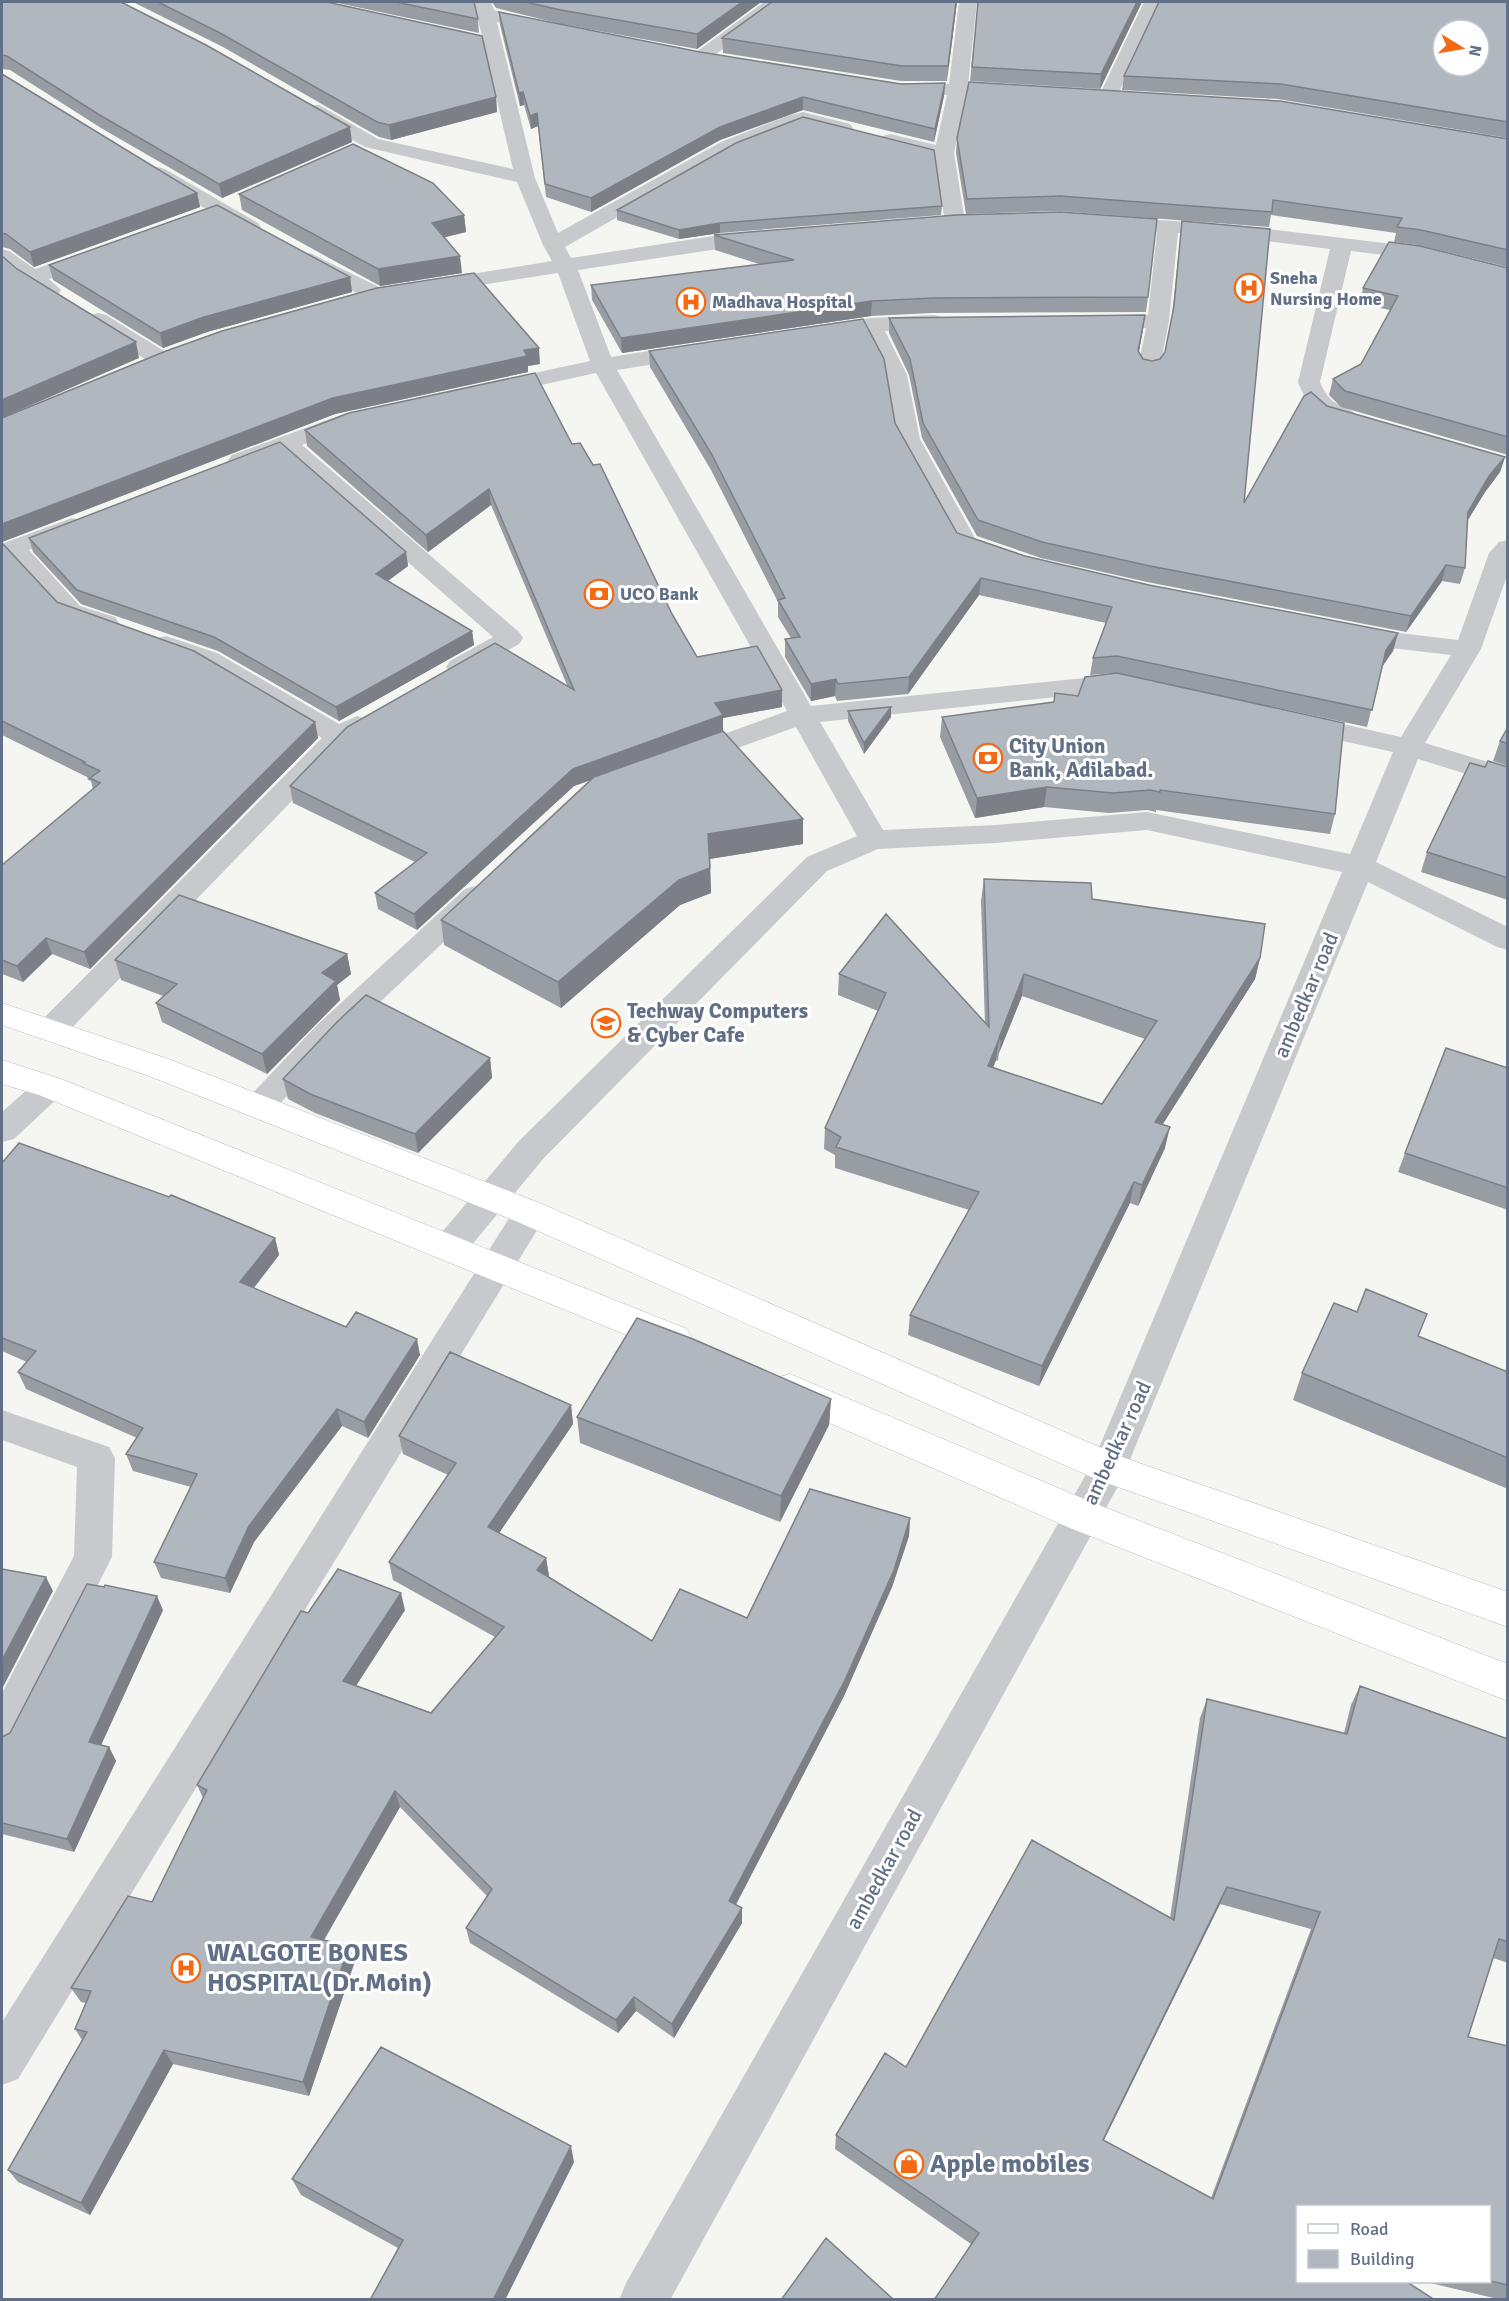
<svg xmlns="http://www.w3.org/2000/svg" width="1509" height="2301" viewBox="0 0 1509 2301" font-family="Signika,sans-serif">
<rect width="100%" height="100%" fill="#f5f6f1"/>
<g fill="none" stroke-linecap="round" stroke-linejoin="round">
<g stroke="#b9bcc0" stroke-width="1">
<path id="major" d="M2 1003 171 1060 542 1204 1122 1457 1508 1592V1627L1096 1479 518 1222 149 1076 2 1025Z
M2 1060 61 1079 687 1329 692 1339 687 1349 674 1353 661 1349 39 1095 2 1084Z
M790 1374 1096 1504 1508 1664V1701L1070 1528 777 1400 772 1389 777 1378Z"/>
</g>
<path fill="#c7c9cd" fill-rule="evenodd" d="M474 2H491L494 10 549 23 552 27 549 31 543 32 497 22 535 178 558 233 721 142 787 116 803 112 850 124 853 128 850 132 843 134 803 124 735 150 565 247 571 258 720 235 758 232 765 234 768 238 765 242 578 270 611 357 693 344 701 346 704 351 701 356 693 358 617 370 811 706 1114 675 1136 680 1140 686 1136 692 1127 694 1114 691 820 722 883 830 996 825 1147 812 1350 854 1393 752 1288 729 1284 723 1288 717 1298 714 1401 737 1451 655 1391 648 1343 638 1339 632 1343 626 1352 624 1391 632 1458 640 1489 553 1499 542 1508 540V573L1481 649 1425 743 1508 768V787L1418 759 1376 862 1508 927V950L1497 947 1368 882 1122 1479 670 2300H619L626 2283 1093 1462 1342 872 1147 830 996 843 878 849 827 871 543 1159 461 1258 449 1261 437 1258 432 1248 437 1238 519 1141 807 857 857 836 796 727 690 765 680 762 676 756 680 750 787 711 596 373 496 395 488 393 485 388 488 383 590 361 558 273 435 292 427 291 424 286 427 281 435 280 552 261 543 245 517 182 365 147 305 113 302 109 305 105H319L378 139 513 169Z
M764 2H784L707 61H695L692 57 695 53Z
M959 2H977L968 85H1012L1019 87 1021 91 1019 95 1012 97 966 96 954 153 965 222 962 226 955 228 948 226 945 222 935 157 883 144 880 140 883 136 890 134 936 145 947 95H901L894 93 892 89 894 85 901 83 949 84Z
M1144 2H1162L1117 96 1115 100H1101L1099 96Z
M158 167 165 169 258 223 261 227 258 231 251 233 244 231 151 177 148 173 151 169Z
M1112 217 1235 225 1417 247 1508 269V282L1417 259 1351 251 1320 382C1332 412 1348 402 1359 418L1355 423C1328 430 1306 405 1298 382L1330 249 1235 237 1178 233 1169 321 1160 367 1157 372 1149 374 1141 372 1138 367 1146 328 1092 327 1089 322 1092 317 1148 315 1157 232 1105 227 1102 223 1105 219Z
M2 249 9 251 35 269 92 250 99 252 103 256 99 260 49 279 61 290 58 295C37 300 17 276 2 265Z
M310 253 385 290 388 295 385 300 377 301 369 300 303 263 299 259 303 255Z
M98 313 106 315 169 354 172 359 169 364 161 366 153 364 90 325 87 320 90 315Z
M934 315 942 317 945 322 942 327 885 331 907 375 920 439 975 538 1006 549 1010 554 1006 559C992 563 961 555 953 543L896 439 885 375 864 333 821 339 813 337 810 332 813 327 821 325 871 318Z
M346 413 354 415 358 420 354 425 302 445 519 632 523 638 519 644 468 673 459 675 450 673 446 667 450 661 493 637 283 452 248 465 240 467 232 465 228 460 232 455Z
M72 518 81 520 84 525 81 530 29 550 80 606 115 617 119 623 115 629 106 631 62 616 2 549 4 543Z
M166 636 217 653 339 724 357 716 367 719 371 725 367 731 349 742 62 1038 51 1041 40 1038 35 1030 40 1022 322 738 199 665 157 650 153 644 157 638Z
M475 886 485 889 490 896 485 903 340 1040 270 1114 259 1118 248 1114 243 1106 248 1098 318 1024 465 889Z
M50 1075 61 1079 66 1087 61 1095 14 1139 2 1142V1112L39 1079Z
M530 1200 542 1204 547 1213 542 1222 18 2079 2 2085V2022L518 1204Z
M2 1410 109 1447 115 1458 112 1557 16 1746 2 1752V1693L74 1556 77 1467 2 1440Z"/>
<use href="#major" fill="#fff" fill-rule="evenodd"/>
</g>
<path fill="#989da4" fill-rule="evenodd" d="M2 2 352 142 222 198 101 128 10 70 2 69Z
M133 2H327L496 97 497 112 391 140 379 137 223 47Z
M333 2H474L478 19 479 33Z
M492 2H761L697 49 561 24 496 8Z
M772 2H959H957L947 81H901L723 53 722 38Z
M978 2H1142L1100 89 970 81Z
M1508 2V138L1278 99 1122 90 1124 76Z
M499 12 700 52 901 84 945 83 944 96 934 142 803 110 720 140 591 212 546 197 538 126 531 129 524 105 520 106 500 25Z
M2 74 197 193 200 207 34 267 10 249 2 247Z
M957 138 1508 139V267L1418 245 1394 242 1396 233 1271 215 1269 227 1058 211 966 214 956 153Z
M239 194 464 215 466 232 444 237 462 273 380 286 242 210Z
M942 206 941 215 720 233 679 239 617 220V210Z
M1182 221 1244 503 1327 406 1505 457 1500 472 1485 492 1467 521 1465 568 1460 584 1442 581 1406 632 1147 582 1041 558 977 536 922 438 909 375 889 333V318L1145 315 1139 352 1143 359 1152 361 1160 359 1165 352 1172 315Z
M714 235 1148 297 1146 312 932 313 871 316 622 353 592 300 591 285 759 264 715 250Z
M49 265 350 277 352 292 207 332 163 348 53 280Z
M1508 268V455L1341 407 1329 395 1333 379 1361 364 1390 310 1360 304 1363 288Z
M649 351 895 423 957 533 1025 556 1149 585 1398 633 1393 651 1382 666 1367 727 1114 673 1090 675 1093 658 1106 623 979 595 908 694 837 701 835 696 811 701 785 657V639L791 638 778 617V602L711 470 650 367Z
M540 364 528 366V372L335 414 2 542 57 602 315 722 318 738 90 969 52 954 23 982 2 974V865L93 789 91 781 88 780 87 777 2 735V418Z
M305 430 572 444 697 657 782 707 723 718V731L803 844 710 859 711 893 680 905 561 1008 444 945 441 920 591 780 574 786 417 930 378 909 375 893 415 862 293 803 290 786 567 685 491 505 428 552 307 446Z
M29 538 406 552 408 566 388 581 472 631 474 645 339 721 218 651 81 604 33 552Z
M848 711 891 717 864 754 848 721Z
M942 717 1335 814 1330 834 1156 810V812L1147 810 1109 813 1044 807 975 818 940 737Z
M1508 727V766L1493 761 1500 741Z
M1485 767H1508V900L1421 872 1427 852Z
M984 879 1092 899 1260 958 1255 979 1162 1124 1165 1148 1138 1206 1130 1203 1039 1386 908 1335 910 1315 969 1210 835 1168V1155L824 1149 825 1128 878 1011 838 995 839 974 985 1024 981 901ZM1022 996 1145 1039 1102 1104 993 1067 996 1060 998 1061 999 1053Z
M347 954 351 974 337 985 340 1000 267 1074 162 1022 156 1003 163 996 121 980 115 960Z
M490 1058 492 1078 418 1153 315 1113 288 1099 283 1079Z
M1508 1068V1210L1398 1172 1405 1153Z
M2 1163 275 1238 279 1255 254 1288 346 1327 420 1355 368 1438 342 1426 254 1542 230 1593 161 1578 154 1562 191 1487 133 1471 126 1454 137 1438 26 1389 18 1372 27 1362 2 1351Z
M1418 1336 1508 1372V1489L1293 1400 1302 1373Z
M831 1399 829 1425 780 1522 580 1443 577 1417Z
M571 1405 573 1424 499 1533 546 1558 549 1576H548L652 1641 747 1618 910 1518 909 1536 892 1587 844 1696 736 1904 742 1923 674 2038 636 2011 618 2033 470 1943 466 1928 487 1896 400 1807 324 1940 349 1946 355 1961 309 2096 173 2064 90 2215 18 2182 8 2170 82 2040 75 2029 86 2003 81 2002 71 1988 152 1902 203 1798 197 1785 308 1613 405 1610 356 1686 431 1713 495 1637 393 1580 389 1562 448 1475 403 1454 399 1436Z
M163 1610 101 1745 109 1747 116 1761 74 1852 2 1834V1737L10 1733Z
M1360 1686 1508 1739V1963L1493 1958 1468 2037 1508 2046V2300H1502L1426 2282H1490V2206H1298V2282L971 2244 835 2149 836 2135 906 2067 1170 1918 1200 1718 1207 1699 1344 1733 1351 1705ZM1220 1904 1311 1929 1211 2198 1104 2140Z
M574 2162 505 2300H370L398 2248 301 2195 292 2179Z"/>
<path fill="#7c8086" d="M742 2H761L697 49V34Z
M956 2H959H957L947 81Z
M1137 2H1142L1100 89 1101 74Z
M945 83 944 96 934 142 935 129Z
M523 92 524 105 520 106 519 93Z
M496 97 497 112 391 140 389 125Z
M803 97V110L720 140 591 212V198L720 127Z
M537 113 538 126 531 129 530 116Z
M350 127 352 142 222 198 219 184Z
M197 193 200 207 34 267 30 252Z
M464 215 466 232 434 240 432 223Z
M720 223V233L679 239V230Z
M460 256 462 273 380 286 378 269Z
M350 277 352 292 207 332 163 348 160 333 204 317Z
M872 301 871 316 622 353 621 338Z
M1145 315 1143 330 1136 367 1138 351Z
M136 342 139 358 2 418V400Z
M539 348 540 364 528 366V372L335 414 2 542V543V524L333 398 524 350Z
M1505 457 1500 472 1485 492 1463 528 1468 512 1489 476Z
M489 489 491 505 428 552 426 535Z
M406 552 408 566 378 588 376 574Z
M1446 565 1442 581 1406 632 1411 616Z
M981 578 979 595 908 694 909 677Z
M472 631 474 645 339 721 336 707Z
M1398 633 1393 651 1382 667 1386 650Z
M836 679 835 696 811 701V684Z
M782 690V707L723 718V732L574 786 417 930 414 914 573 769 715 703Z
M891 707V717L864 754V743Z
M315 722 318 738 90 969 84 952Z
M1047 787 1044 807 975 818 977 798Z
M803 819V844L709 859 708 834Z
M710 868 711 893 680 905 561 1008 558 982 679 880Z
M46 938 52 954 23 982 17 966Z
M347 954 351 974 337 985 340 1000 267 1074 262 1054 322 973Z
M1260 958 1255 979 1151 1143 1155 1122Z
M1024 974 1022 996 999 1053 1001 1040 999 1039Z
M999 1039 996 1060 986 1086 988 1066Z
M490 1058 492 1078 418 1153 415 1134Z
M1170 1127 1165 1148 1138 1206 1142 1185Z
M1134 1182 1130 1203 1039 1386 1042 1366Z
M275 1238 279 1255 245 1299 240 1282Z
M417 1339 420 1355 368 1438 364 1422Z
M831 1399 829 1425 780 1522 781 1496Z
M571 1405 573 1424 491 1545 488 1527Z
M337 1409 342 1426 254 1542 230 1593 225 1578 249 1526Z
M910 1518 909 1536 892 1587 844 1696 730 1916 729 1901Z
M546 1558 549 1576 540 1587 537 1570Z
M46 1577 53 1591 2 1689V1660Z
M401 1593 405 1610 348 1698 343 1681Z
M157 1596 163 1610 96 1756 89 1742Z
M109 1747 116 1761 74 1852 67 1839Z
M395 1791 400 1807 317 1952 311 1937Z
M1227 1887 1220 1904 1097 2154 1103 2140Z
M742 1908V1923L674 2038 672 2024Z
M349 1946 355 1961 309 2096 303 2082Z
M634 1997 636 2011 618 2033 616 2020Z
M164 2050 173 2064 90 2215 81 2203Z
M571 2146 574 2162 505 2300H493Z"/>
<path fill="#b1b7bf" stroke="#7c8086" stroke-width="1.5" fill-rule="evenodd" d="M2 2H121L206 45 350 127 219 184 98 114 7 56 2 55Z
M158 2H327L482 36 496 97 389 125 377 122 220 33Z
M396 2H474L478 19Z
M525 2H742L697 34 561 10Z
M772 2H956L948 66H902L722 38Z
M978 2H1137L1101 74 972 67Z
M1159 2H1508V122L1281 84 1124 76ZM1443 30H1479V66H1443Z
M499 12 700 52 901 84 945 83 935 129 803 97 720 127 591 198 545 184 537 113 530 116 523 92 519 93Z
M2 74 197 193 30 252 6 234 2 233Z
M969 82 1280 101 1508 139V250L1421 230 1397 227 1402 218 1273 200 1272 212 1060 196 967 199 957 138Z
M803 117 934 150 942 206 720 223 679 230 617 210 736 143Z
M353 144 433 183 464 215 432 223 460 256 378 269 239 194Z
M217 205 350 277 204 317 160 333 49 265Z
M1060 212 1157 219 1148 297 933 298 872 301 621 338 591 285 794 260 714 235 956 215Z
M1182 221 1270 229 1244 503 1304 396 1311 392 1327 406 1505 457 1489 476 1468 512 1465 568 1446 565 1411 616 1150 566 1042 542 978 520 923 423 910 359 889 318 1145 315 1138 351 1143 359 1152 361 1160 359 1165 352 1174 306Z
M1389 242 1420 246 1508 268V437L1345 391 1333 379 1361 364 1398 296 1363 288Z
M2 256 17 269 136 342 2 400Z
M474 273 539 348 524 350 527 356 333 398 2 524V418L166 351 222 331 377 288Z
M863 319 884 359 895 423 957 533 1025 556 1149 585 1398 633 1386 650 1372 710 1117 656 1093 658 1112 607 981 578 909 677 838 684 836 679 811 684 785 639 800 637 778 600 785 598 711 453 649 351Z
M535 373 572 444 580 443 593 465 600 464 672 614 697 657 757 646 782 690 715 703 723 715 573 769 414 914 375 893 427 853 290 786 347 727 495 643 574 690 489 489 426 535 305 430 349 413Z
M280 442 406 552 376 574 472 631 336 707 214 637 77 590 29 538Z
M2 543 57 602 194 651 315 722 84 952 46 938 17 966 2 960V865L100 783 90 778 100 771 83 763 85 762 2 721Z
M1117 673 1344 723 1335 814 1160 790V792L1150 790 1113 793 1047 787 977 798 942 717 1054 702 1055 693 1078 696 1085 677Z
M891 707 864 743 848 711Z
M1508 727V744L1500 741Z
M723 731 803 819 708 834 710 868 679 880 558 982 441 920 594 777Z
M1488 761 1508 767V878L1427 852 1470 763 1485 767Z
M984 879 1091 883 1092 899 1265 924 1260 958 1155 1122 1170 1127 1142 1185 1134 1182 1042 1366 910 1315 979 1192 836 1147 841 1137 825 1128 886 993 839 974 886 914 989 1027ZM1024 974 1157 1021 1102 1104 988 1066 999 1039 1001 1040 999 1038Z
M179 895 347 954 322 973 336 981 262 1054 156 1003 177 984 115 960Z
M366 995 490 1058 415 1134 310 1094 283 1079 337 1022Z
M1446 1048 1508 1068V1188L1405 1153Z
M19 1143 169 1197 171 1195 275 1238 240 1282 346 1327 356 1312 417 1339 364 1422 337 1409 249 1526 225 1578 154 1562 197 1474 126 1454 143 1428 18 1372 36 1351 2 1338V1163Z
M1366 1289 1427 1314 1418 1336 1508 1372V1458L1302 1373 1334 1303 1357 1312Z
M637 1318 693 1339 831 1399 781 1496 577 1417Z
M450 1352 571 1405 488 1527 546 1558 537 1570 652 1641 680 1589 747 1618 810 1489 910 1518 894 1570 845 1680 729 1901 742 1908 672 2024 634 1997 616 2020 466 1928 492 1889 395 1791 311 1937 349 1946 303 2082 164 2050 81 2203 8 2170 87 2032 75 2029 91 1991 71 1988 128 1896 152 1902 207 1790 197 1785 301 1611 308 1613 338 1569 401 1593 343 1681 431 1713 504 1627 389 1562 456 1463 399 1436Z
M2 1569 46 1577 2 1660Z
M87 1584 104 1587 105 1585 157 1596 89 1742 109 1747 67 1839 2 1823V1737L10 1733Z
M1360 1686 1508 1739V1942L1499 1939 1468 2037 1508 2046V2285L1490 2281V2206H1298V2282H1407L1435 2300H934L979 2233 836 2135 885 2053 906 2067 1032 1840 1174 1920 1207 1699 1347 1734ZM1227 1887 1320 1912 1213 2199 1103 2140Z
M381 2047 571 2146 493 2300H370L403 2240 292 2179Z
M826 2238 894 2300H781Z"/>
<defs>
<g id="hospital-ring" transform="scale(1.5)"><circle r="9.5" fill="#fff" stroke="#f56912" stroke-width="1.5"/><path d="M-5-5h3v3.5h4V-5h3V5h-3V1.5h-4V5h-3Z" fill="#f56912"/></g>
<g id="bank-ring" transform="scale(1.5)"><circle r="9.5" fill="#fff" stroke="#f56912" stroke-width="1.5"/><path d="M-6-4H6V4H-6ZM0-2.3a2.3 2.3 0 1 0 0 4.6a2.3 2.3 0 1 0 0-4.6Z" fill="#f56912"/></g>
<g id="university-ring" transform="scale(1.5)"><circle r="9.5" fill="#fff" stroke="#f56912" stroke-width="1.5"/><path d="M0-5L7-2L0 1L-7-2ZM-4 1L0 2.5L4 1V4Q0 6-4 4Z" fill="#f56912"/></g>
<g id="shop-ring" transform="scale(1.5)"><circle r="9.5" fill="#fff" stroke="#f56912" stroke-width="1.5"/><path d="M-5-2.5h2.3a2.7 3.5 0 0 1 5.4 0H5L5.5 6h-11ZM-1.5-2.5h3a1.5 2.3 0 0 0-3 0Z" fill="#f56912"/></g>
</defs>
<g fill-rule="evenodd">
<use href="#hospital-ring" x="1249" y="288"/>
<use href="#hospital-ring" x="691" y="302"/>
<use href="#bank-ring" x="599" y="594"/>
<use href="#bank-ring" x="988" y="758"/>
<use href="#university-ring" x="606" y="1023"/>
<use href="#hospital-ring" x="186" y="1968"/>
<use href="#shop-ring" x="909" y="2164"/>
</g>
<g text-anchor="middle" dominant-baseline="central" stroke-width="6" stroke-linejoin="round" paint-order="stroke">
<g font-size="18" font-weight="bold" fill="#617086" stroke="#fff" text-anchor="start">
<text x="1270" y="278">Sneha<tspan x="1270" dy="21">Nursing Home</tspan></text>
<text x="712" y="302">Madhava Hospital</text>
<text x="620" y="594">UCO Bank</text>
</g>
<g font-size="21" font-weight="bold" fill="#617086" stroke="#fff" text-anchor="start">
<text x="1009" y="746">City Union<tspan x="1009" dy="24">Bank, Adilabad.</tspan></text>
<text x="627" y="1011">Techway Computers<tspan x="627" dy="24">&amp; Cyber Cafe</tspan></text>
</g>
<g font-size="21" fill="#617086" stroke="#fff">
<text transform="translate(1306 995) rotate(-67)">ambedkar road</text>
<text transform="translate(1117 1443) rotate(-65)">ambedkar road</text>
<text transform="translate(884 1869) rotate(-61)">ambedkar road</text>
</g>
<g font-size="26" font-weight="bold" fill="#617086" stroke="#fff" text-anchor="start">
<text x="207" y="1953">WALGOTE BONES<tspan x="207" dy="30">HOSPITAL(Dr.Moin)</tspan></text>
<text x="930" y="2164">Apple mobiles</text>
</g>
</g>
<rect width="1509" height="2301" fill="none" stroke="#617086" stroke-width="6"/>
<rect x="1296" y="2205" width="195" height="78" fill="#ffffff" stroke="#c0c6cf" stroke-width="1.5"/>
<rect x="1308" y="2224" width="30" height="9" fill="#ffffff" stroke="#c0c6cf" stroke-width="1.5"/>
<text x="1350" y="2235" font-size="18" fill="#617086">Road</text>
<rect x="1308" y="2250" width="30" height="18" fill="#b1b7bf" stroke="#c0c6cf" stroke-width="1.5"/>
<text x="1350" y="2265" font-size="18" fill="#617086">Building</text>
<g transform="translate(1461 48) rotate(101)"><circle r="28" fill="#ffffff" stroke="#c0c6cf" stroke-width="1.5"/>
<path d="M0-4.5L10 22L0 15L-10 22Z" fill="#f56912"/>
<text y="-9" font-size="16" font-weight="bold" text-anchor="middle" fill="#617086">N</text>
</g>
</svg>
